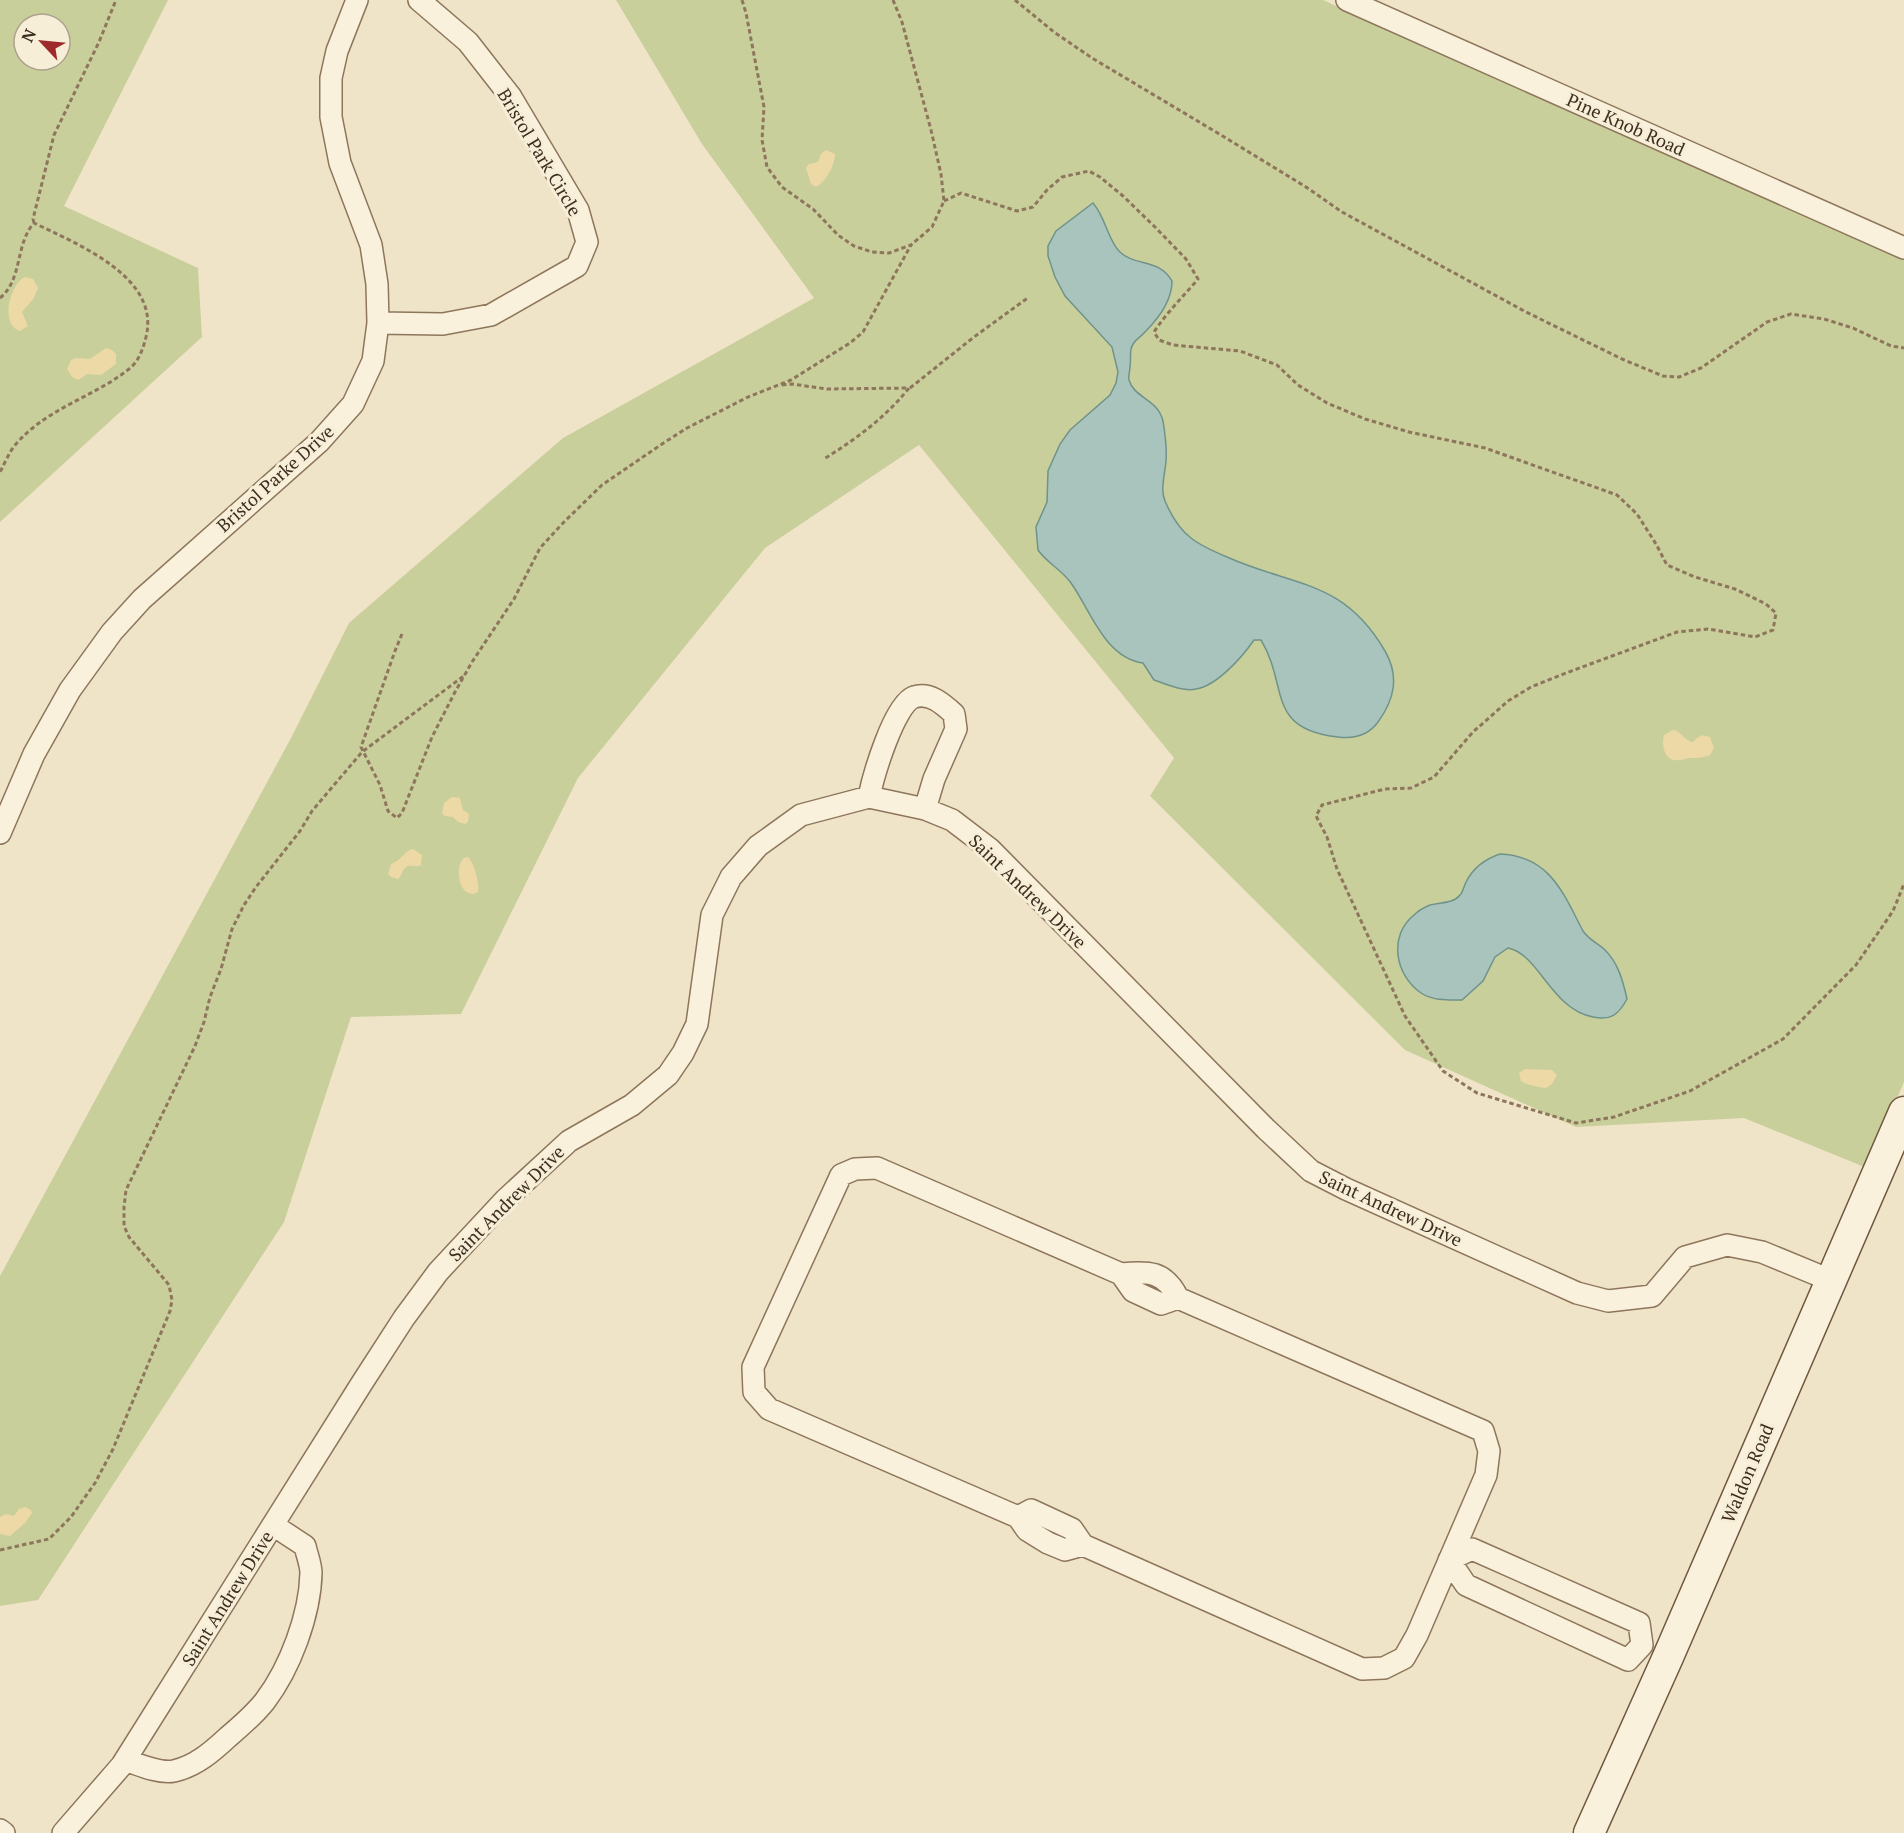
<svg xmlns="http://www.w3.org/2000/svg" width="1904" height="1833" viewBox="0 0 1904 1833" font-family="'PT Serif',serif">
<rect width="100%" height="100%" fill="#f0e4c8"/>
<path fill="#c9cf9b" fill-rule="evenodd" d="M0 0H168L64 206 198 268 202 337 0 522ZM24 24H60V60H24Z
M616 0H1323L1904 260V1082L1867 1168 1744 1118 1576 1127 1405 1050 1150 796 1174 758 919 445 765 548 578 778 461 1014 351 1017 284 1222 38 1600 0 1606V1276L291 738 349 623 563 438 814 298 702 144Z"/>
<path fill="#ecd9a5" d="M826 150 835 154C835 165 826 182 816 187L811 184 806 168 809 164 818 162 821 154Z
M25 277 33 279 38 288 34 298 22 312 28 326 20 331C0 325 9 285 25 277Z
M106 348 112 350 116 354V364L101 375 87 374 78 380 72 377 67 369 71 360 76 358 90 359Z
M1673 730C1682 731 1684 741 1693 742 1699 735 1702 734 1710 737L1714 748 1710 755C1703 758 1697 758 1690 758 1686 758 1683 760 1680 760 1665 763 1661 746 1664 735Z
M452 797 460 798 463 810 469 814 468 822 465 824 458 822 453 817 445 816 442 813 444 803Z
M413 849 422 855 421 865C416 868 414 865 408 866 402 868 402 876 398 879L391 877 388 874 391 864C402 860 404 851 413 849Z
M468 857C474 862 480 885 478 892 460 902 453 868 464 858Z
M1525 1069 1552 1070 1557 1075 1552 1084 1546 1088C1538 1087 1527 1085 1521 1081L1519 1073Z
M25 1507 31 1510 32 1513 25 1523 10 1536 0 1534V1517L6 1514 14 1516 19 1509Z"/>
<path fill="#a9c4bc" stroke="#6f938a" stroke-width="1.5" d="M1093 203C1106 218 1108 241 1120 252 1136 267 1159 258 1172 281 1172 300 1158 319 1145 332 1140 338 1133 340 1131 349 1130 355 1131 361 1130 367 1130 371 1128 376 1129 380 1134 398 1158 399 1163 421 1165 433 1167 448 1166 461 1165 474 1160 490 1165 501 1171 515 1179 529 1191 538 1201 546 1215 552 1227 557 1294 587 1343 579 1385 651 1400 677 1394 700 1378 722 1368 736 1354 739 1338 737 1265 729 1289 686 1261 640H1254C1243 656 1217 686 1196 689 1183 692 1166 684 1154 680L1143 663C1105 658 1091 611 1071 583 1062 570 1047 563 1038 550L1036 527 1047 502 1048 471 1060 444 1070 430 1110 395 1116 383 1118 372 1112 347 1065 296 1055 277 1048 256V246L1056 231Z
M1500 854C1550 856 1563 893 1583 931 1588 939 1597 943 1604 949 1618 962 1623 981 1627 999 1619 1014 1611 1021 1593 1017 1551 1009 1539 954 1508 948L1495 957 1483 981 1462 1000C1449 1000 1433 1001 1421 993 1395 975 1388 936 1414 915 1418 911 1425 907 1430 905 1440 902 1453 904 1460 895 1463 892 1464 886 1466 882 1473 868 1485 859 1500 854Z"/>
<g fill="none" stroke-linecap="round" stroke-linejoin="round">
<g stroke="#8d765c" stroke-width="24">
<path id="street" d="M1347 0 1904 248
M378 323 443 324 491 315 577 266 587 242 578 210 511 97 468 42 419 0
M869 797C873 777 894 704 914 697 930 692 943 704 954 714L956 729 934 779 925 809
M0 833 34 754 70 690 112 632 142 599 319 442 353 404 373 361 378 323 377 284 371 245 340 163 331 117V78L337 51 357 0
M1018 1517 1031 1510 1072 1529 1083 1545 1065 1550 1048 1543 1027 1530 1018 1517 769 1409 754 1392 753 1367 841 1175 855 1169 877 1168 1121 1274
M1083 1545 1362 1669 1384 1668 1404 1658 1417 1635 1486 1475 1489 1451 1483 1431 1178 1298C1165 1271 1148 1271 1121 1274L1133 1291 1161 1304 1178 1298
M1472 1549 1639 1623 1642 1645 1628 1660 1466 1585 1449 1560Z
M125 1760C139 1765 160 1774 174 1771 196 1766 213 1751 228 1737 241 1726 254 1715 265 1701 290 1668 310 1615 311 1573 311 1565 307 1555 305 1546L273 1525
M0 1830 4 1833
M63 1833 122 1765 362 1383 404 1318 438 1272 506 1199 569 1141 632 1105 668 1075 683 1053 697 1024 712 915 731 877 758 846 801 815 869 797 925 809 952 820 990 849 1266 1129 1311 1171 1346 1189 1577 1293 1608 1301 1652 1296 1685 1257 1727 1245 1762 1252 1830 1280"/>
</g>
<g stroke="#6f573f" stroke-width="33">
<path id="secondary" d="M1589 1833 1668 1657 1904 1112"/>
</g>
<path stroke="#8d765c" stroke-width="3" stroke-dasharray="4.5 3" stroke-linecap="butt" d="M742 0 746 13 764 107 762 140 767 167 782 187 813 209 838 235 854 246 872 252 889 253 911 245 932 227 944 201 941 174 931 130 902 22 893 0
M1015 0 1054 32 1092 58 1221 135 1306 187 1342 212 1526 312 1622 359 1663 376 1679 377 1701 368 1767 322 1791 314 1824 319 1853 328 1891 346 1904 348
M944 201 961 193 1017 211 1033 207 1047 190 1062 177 1089 171 1100 177 1123 196 1155 227 1186 259 1198 279C1183 297 1167 312 1154 332L1159 340 1173 345 1240 351 1277 365 1298 385 1327 403 1365 419 1409 432 1485 448 1617 495 1637 514 1656 544 1667 565 1695 577 1735 589 1766 604 1776 613 1773 630 1755 637 1708 629 1677 632 1566 673 1531 687 1508 701 1473 732 1434 777 1411 788 1385 789 1322 805 1316 816 1327 837 1337 869 1405 1016 1443 1071 1477 1093 1576 1123 1614 1117 1690 1091 1783 1039 1856 965 1893 911 1904 884
M34 223 33 219 54 135 99 42 116 0
M0 298C23 279 15 244 34 223 77 244 161 277 146 337 143 349 139 361 129 369 94 397 47 408 16 444 9 452 5 463 0 472
M782 385 792 384 827 389 909 388C885 418 856 439 824 459
M910 388 974 337 1029 297
M402 634 395 651 361 747 380 785 388 811 397 818 402 813 432 737 455 692 472 662 514 599 540 548 564 522 602 485 662 444 687 428 748 397 791 380 850 343 863 332 911 245
M0 1550 49 1539 71 1517 95 1483 113 1449 170 1311 172 1300 169 1285 129 1237 124 1226V1207L126 1190 195 1046 204 1022 210 997 221 969 232 929 244 905 256 887 300 831 312 811 362 752 465 675"/>
<use href="#street" stroke="#faf1dc" stroke-width="21"/>
<use href="#secondary" stroke="#faf1dc" stroke-width="30"/>
</g>
<g text-anchor="middle" dominant-baseline="central" stroke-width="6" stroke-linejoin="round" paint-order="stroke">
<g font-size="18" fill="#3d2e20" stroke="#f7eed8">
<text transform="translate(1626 124) rotate(24)">Pine Knob Road</text>
<text transform="translate(540 152) rotate(59)">Bristol Park Circle</text>
<text transform="translate(275 478) rotate(-42)">Bristol Parke Drive</text>
<text transform="translate(1028 891) rotate(44)">Saint Andrew Drive</text>
<text transform="translate(506 1203) rotate(-45)">Saint Andrew Drive</text>
<text transform="translate(1391 1208) rotate(25)">Saint Andrew Drive</text>
<text transform="translate(1747 1473) rotate(-67)">Waldon Road</text>
<text transform="translate(227 1598) rotate(-58)">Saint Andrew Drive</text>
</g>
</g>
<g transform="translate(42 42) rotate(296)"><circle r="28" fill="#f7eed8" stroke="#ada18e" stroke-width="1.5"/>
<path d="M0-4.5L10 22L0 15L-10 22Z" fill="#9e2a2b"/>
<text y="-9" font-size="16" font-weight="bold" text-anchor="middle" fill="#3d2e20">N</text>
</g>
</svg>
